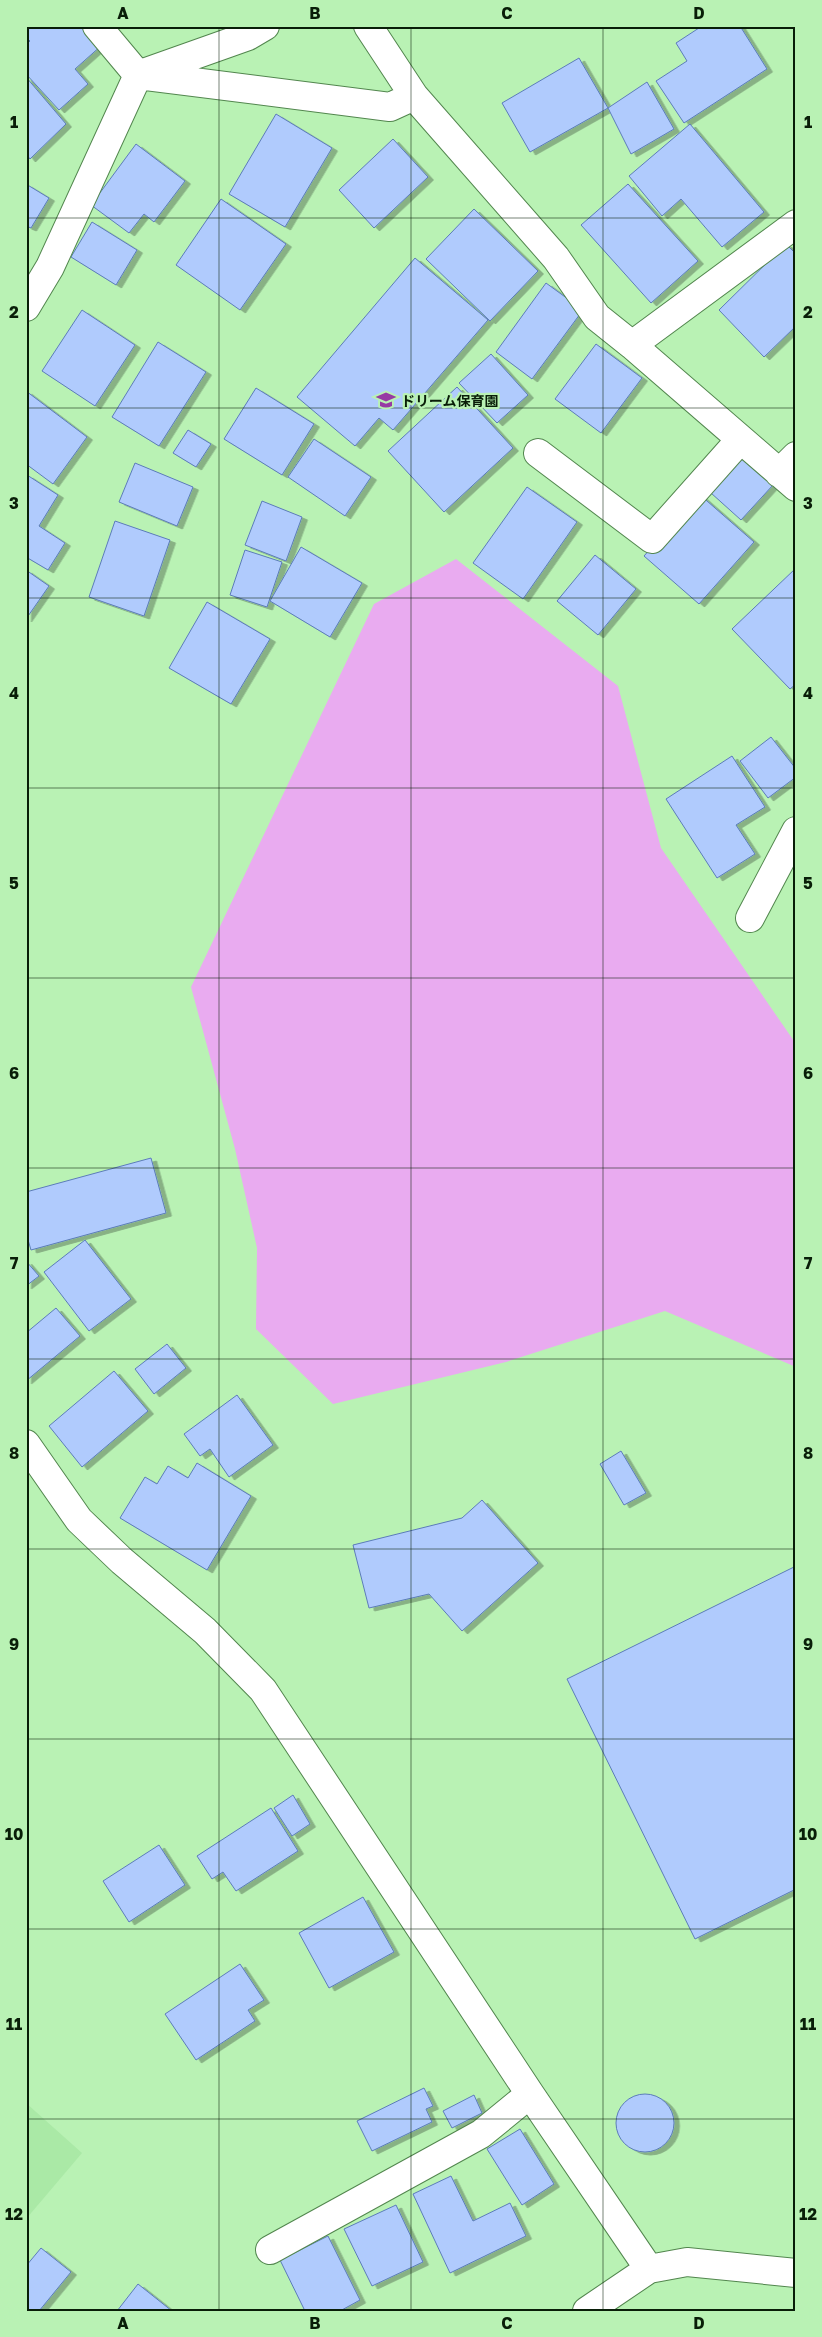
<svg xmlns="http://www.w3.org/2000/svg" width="822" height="2337" viewBox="0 0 822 2337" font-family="'Golos Text','Noto Sans JP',sans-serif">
<defs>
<filter id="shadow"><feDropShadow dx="5.5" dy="3" stdDeviation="0" flood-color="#0004"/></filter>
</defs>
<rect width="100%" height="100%" fill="#b9f2b4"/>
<path fill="#aae9a6" d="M26 2103 82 2153 26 2219Z"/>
<path fill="#e9abf0" d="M456 559 618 686 661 848 796 1044V1367L665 1311 506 1362 333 1404 256 1329 257 1248 235 1149 191 987 374 604Z"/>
<path fill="#b0cbfd" stroke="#5c7cb9" filter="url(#shadow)" d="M26 26H86L102 45 75 69 88 84 59 110 26 74V45L30 41 26 37Z
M702 26H740L767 69 684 123 656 81 687 61 676 43Z
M579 58 608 108 530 152 502 103Z
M26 77 66 124 30 159 26 154Z
M647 82 674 129 631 154 608 108Z
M276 114 332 148 285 227 229 194Z
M690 124 764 212 722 247 681 199 662 216 629 176Z
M393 139 428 177 374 228 339 190Z
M136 144 185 181 154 222 144 214 129 233 91 205Z
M26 184 49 198 31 228 26 226Z
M628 184 698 261 651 303 581 225Z
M221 199 286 244 240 310 176 265Z
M474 209 538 271 490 321 426 259Z
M92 222 137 250 116 285 71 257Z
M786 244 796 254V326L764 357 719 310Z
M415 258 488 320 393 430 379 418 355 446 297 397Z
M546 283 583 310 532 379 496 352Z
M82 310 135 345 95 406 42 371Z
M158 342 206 372 159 446 112 417Z
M596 344 642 378 601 433 555 399Z
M491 354 528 395 497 423 459 383Z
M457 387 513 448 444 512 388 451Z
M256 388 314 424 282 475 224 439Z
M26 391 87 437 53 484 26 464Z
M188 430 211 444 196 467 173 453Z
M314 439 371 477 345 516 288 477Z
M743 458 773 485 741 520 711 493Z
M135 463 193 487 177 526 119 502Z
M27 475 58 495 39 526 65 543 48 570 26 557Z
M527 487 577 522 523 599 473 563Z
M699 494 754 542 699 604 644 556Z
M262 501 302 517 286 561 245 545Z
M115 521 170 540 144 616 89 597Z
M301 547 362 583 330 637 270 601Z
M245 550 282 562 267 607 230 595Z
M595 555 636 589 598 635 557 601Z
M796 568V684L790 689 732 629Z
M26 570 49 586 26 619Z
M207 602 270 639 231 704 169 668Z
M771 737 796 769V777L768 798 740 761Z
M732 756 765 807 736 825 755 854 717 878 666 799Z
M151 1158 166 1213 31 1250 26 1233V1192Z
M85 1240 131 1299 89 1331 44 1272Z
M26 1261 39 1276 26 1286Z
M56 1308 80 1336 26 1381V1333Z
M167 1344 186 1368 154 1394 135 1369Z
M114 1371 148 1411 82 1467 49 1426Z
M237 1395 273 1445 229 1477 210 1449 200 1456 184 1434Z
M621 1451 646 1493 624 1505 600 1464Z
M197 1463 251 1496 207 1570 120 1518 145 1477 157 1484 168 1466 188 1478Z
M482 1500 538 1563 462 1631 429 1594 369 1608 353 1545 462 1518Z
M796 1566V1889L695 1939 567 1679Z
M293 1795 310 1824 292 1836 274 1808Z
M271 1808 298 1851 236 1891 223 1872 212 1879 197 1856Z
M159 1845 185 1885 129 1922 103 1881Z
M363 1897 394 1952 329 1988 299 1933Z
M240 1964 264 2000 248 2010 255 2021 196 2060 165 2014Z
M424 2088 433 2106 426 2109 432 2122 372 2151 357 2121Z
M616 2123a29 29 0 1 1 58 0a29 29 0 1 1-58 0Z
M474 2095 482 2113 452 2128 443 2111Z
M520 2129 554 2184 522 2205 487 2149Z
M451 2176 473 2221 510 2203 526 2236 450 2273 413 2194Z
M396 2205 423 2262 372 2286 344 2229Z
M328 2236 360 2300 340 2311H305L280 2260Z
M41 2248 71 2272 39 2311H26V2266Z
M138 2284 172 2311H117Z"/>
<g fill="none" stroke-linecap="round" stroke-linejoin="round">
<g stroke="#52864e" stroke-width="30">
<path id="minor" d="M97 26 138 75 390 107 414 96
M368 26 414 96 556 258 597 317 632 345 796 224
M26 307 50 267 138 75 248 36 265 26
M632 345 796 487
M538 453 652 539 740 440
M779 473 796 456
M750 918 796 831
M26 1444 79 1520 122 1561 205 1631 263 1690 530 2094 649 2269
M270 2250 481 2134 530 2094
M587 2311 649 2269 687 2262 796 2273"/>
</g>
<use href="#minor" stroke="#fff" stroke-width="28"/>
</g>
<path fill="none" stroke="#091e08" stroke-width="1" stroke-opacity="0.55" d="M219 26V2311M411 26V2311M603 26V2311M26 218H796M26 408H796M26 598H796M26 788H796M26 978H796M26 1168H796M26 1359H796M26 1549H796M26 1739H796M26 1929H796M26 2119H796"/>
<defs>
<g id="school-bare" transform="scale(1.5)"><path d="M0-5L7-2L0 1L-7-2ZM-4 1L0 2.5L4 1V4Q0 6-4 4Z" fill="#973aa4" stroke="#b9f2b4" stroke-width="2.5" paint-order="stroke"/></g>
</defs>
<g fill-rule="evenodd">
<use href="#school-bare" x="386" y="400"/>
</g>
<g text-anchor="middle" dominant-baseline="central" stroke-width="4.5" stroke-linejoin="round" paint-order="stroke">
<g font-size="14" font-weight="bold" fill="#091e08" stroke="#b9f2b4" text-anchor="start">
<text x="401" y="400">ドリーム保育園</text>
</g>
</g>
<rect width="822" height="2337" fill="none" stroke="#b9f2b4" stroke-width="55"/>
<rect x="28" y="28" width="766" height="2282" fill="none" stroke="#091e08" stroke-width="2"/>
<g font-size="16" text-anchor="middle" font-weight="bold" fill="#091e08">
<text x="123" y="19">A</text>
<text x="315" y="19">B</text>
<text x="507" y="19">C</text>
<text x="699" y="19">D</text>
<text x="14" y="128">1</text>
<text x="808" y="128">1</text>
<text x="14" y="318">2</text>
<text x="808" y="318">2</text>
<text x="14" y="509">3</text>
<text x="808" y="509">3</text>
<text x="14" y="699">4</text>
<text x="808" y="699">4</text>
<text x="14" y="889">5</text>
<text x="808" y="889">5</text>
<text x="14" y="1079">6</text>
<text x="808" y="1079">6</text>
<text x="14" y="1269">7</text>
<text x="808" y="1269">7</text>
<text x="14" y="1459">8</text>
<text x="808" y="1459">8</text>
<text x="14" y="1650">9</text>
<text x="808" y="1650">9</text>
<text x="14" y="1840">10</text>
<text x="808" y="1840">10</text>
<text x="14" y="2030">11</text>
<text x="808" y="2030">11</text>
<text x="14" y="2220">12</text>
<text x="808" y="2220">12</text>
<text x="123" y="2329">A</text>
<text x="315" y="2329">B</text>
<text x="507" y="2329">C</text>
<text x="699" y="2329">D</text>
</g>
</svg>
